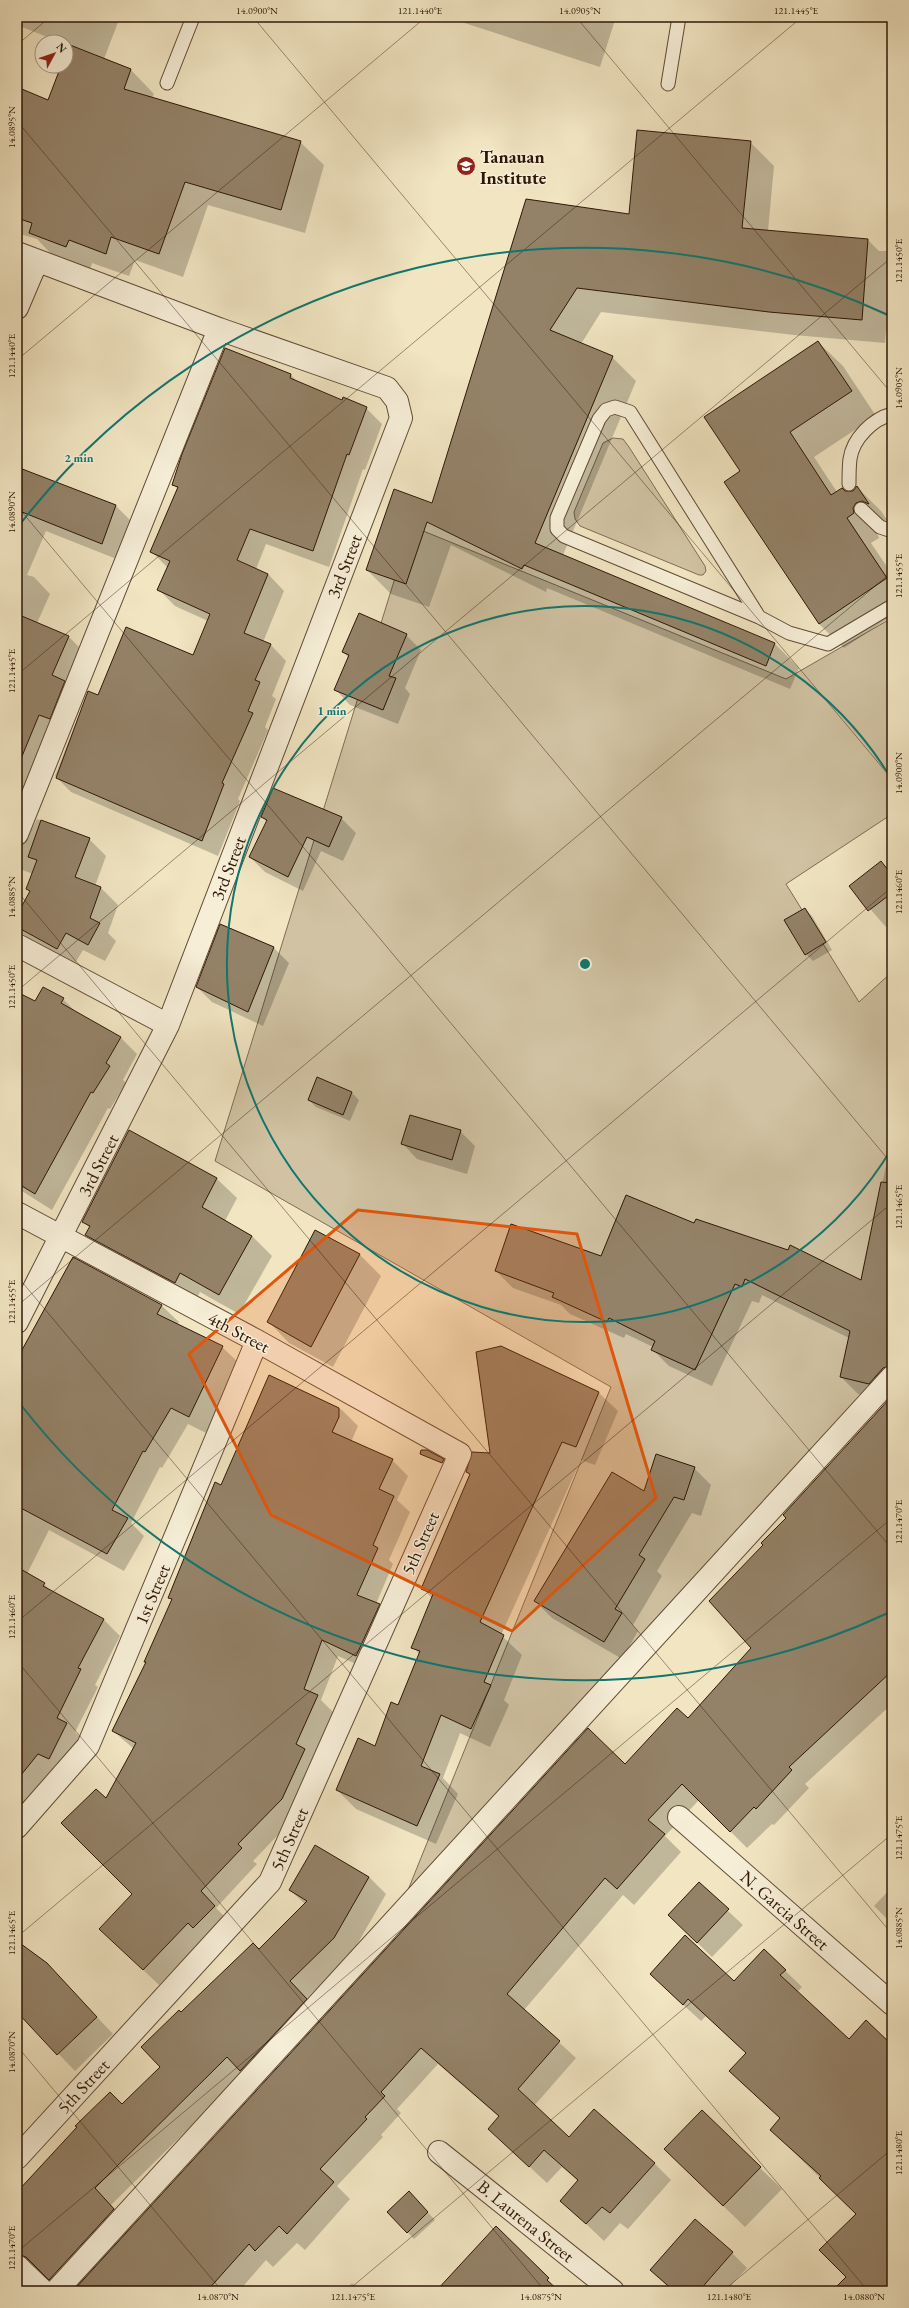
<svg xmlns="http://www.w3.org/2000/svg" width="909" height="2308" viewBox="0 0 909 2308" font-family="'EB Garamond',serif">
<rect width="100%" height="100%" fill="#f1e5c2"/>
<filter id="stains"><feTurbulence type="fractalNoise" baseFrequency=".005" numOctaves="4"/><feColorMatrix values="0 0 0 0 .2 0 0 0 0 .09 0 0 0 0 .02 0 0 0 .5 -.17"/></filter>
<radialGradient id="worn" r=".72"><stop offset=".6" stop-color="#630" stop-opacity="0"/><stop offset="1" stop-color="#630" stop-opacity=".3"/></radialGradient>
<path fill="#d0c2a2" stroke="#806c54" d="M613 438 623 439 629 447 705 566 706 571 703 575H699L580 526 575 519 574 512 603 443Z
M411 526 786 679 892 618V814L786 884 859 1002 892 972V1320L877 1393 406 1895 611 1387 215 1161Z"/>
<path fill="#0003" d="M17 17H120L104 59 131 70 154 94 152 98 300 142 324 165 305 233 208 205 183 277 135 260 129 276 92 263 90 270 53 256 37 239 17 233V88L49 101 62 66H66V57L70 46 66 44V42H60L17 25Z
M446 17H616L600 67Z
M750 142 774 166 768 231 868 240 879 251H892V331H886L885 343 794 335 601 312 581 344 612 357 636 381 563 555 775 644 799 668 790 689 547 588 546 592 451 545 429 607 391 594 367 570 433 505 527 200 630 215Z
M818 342 843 366 876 416 814 457 837 492H853L857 487 881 511 892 527 877 533 879 538 871 543 892 574V616L844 648 819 624 742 471Z
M291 375 298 382 343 401 366 408 382 424 365 470 363 469 329 567 266 544 256 569 268 574 284 591 263 642 270 644 286 661 272 696 276 699 265 727 268 730 238 799 240 801 218 856 71 792 55 776 88 692 98 697 193 656 208 621 175 606 159 590 168 568 151 551 178 489 173 484Z
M17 468 116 506 133 523 119 560 46 531 27 575 34 577 50 594 37 623 69 637 86 654 25 842 37 819 89 839 106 856 95 886 101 888 118 905 108 933 116 941 105 961 83 950 74 965 30 941 17 928V917L30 892 27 889 33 874 17 868Z
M406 635 421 650 405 688 410 694 398 724 350 705 336 690 349 658 343 652Z
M262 817 341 818 356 833 343 861 321 851 303 891 265 872 250 857 267 822Z
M892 864V923L886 927 850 886Z
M805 909 812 916 832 950 813 961 806 954Z
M221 926 274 948 289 963 263 1026 212 1002 197 987Z
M17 993 36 1003 63 999 78 1014 120 1037 137 1054 123 1080 126 1083 110 1109 108 1108 52 1210 17 1188Z
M318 1079 352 1093 359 1100 350 1121 316 1107 309 1100Z
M460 1131 475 1146 467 1174 417 1159 403 1144Z
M129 1132 217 1179 237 1198 225 1221 252 1236 272 1256 239 1314 200 1292 195 1302 106 1255 86 1235 90 1228 83 1222Z
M892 1139V1395L886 1400 858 1394 841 1377 849 1338 762 1295 759 1303 752 1301 712 1386 669 1366 652 1349 653 1347 626 1334 624 1338 570 1314 561 1305 513 1288 496 1271 602 1257 695 1224 861 1281Z
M315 1232 360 1255 381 1276 333 1367 289 1343 268 1321Z
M74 1258 162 1306 179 1322 177 1325 222 1347 239 1363 206 1433 188 1424 162 1468 160 1467 131 1523 144 1536 124 1571 49 1530 27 1574 44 1584 53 1593 103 1619 120 1636 95 1685 98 1687 75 1732 84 1741 17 1813V1359Z
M270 1377 342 1410 358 1426 351 1442 392 1460 408 1476 397 1500 410 1512 389 1560 393 1564 376 1604 395 1621 372 1671 338 1656 321 1700 333 1712 313 1758 320 1765 298 1814 253 1861 257 1864 216 1908 230 1922 209 1943 204 1938 159 1985 117 1945 133 1894 106 1800 134 1749 113 1731 147 1663 145 1661 173 1601 169 1597 222 1486Z
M599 1393 618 1411 595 1465 581 1460 501 1635 522 1655 504 1700 509 1705 490 1747 460 1733 443 1778 458 1794 436 1844 356 1809 337 1790 376 1747 398 1706 419 1654 413 1647 433 1599 423 1589 471 1476 467 1472 492 1454Z
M892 1397V1704L805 1784 809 1788 774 1825 772 1824 747 1848 699 1800 665 1836 681 1852 634 1905 623 1895 524 2010 576 2058 534 2106 569 2138 654 2163 671 2180 628 2229 620 2223 604 2241 562 2201 578 2181 562 2167 547 2183 489 2129 499 2117 438 2064 397 2109 401 2113 381 2135 383 2137 337 2186 350 2199 305 2250 297 2243 273 2267 266 2260 239 2291H61L38 2271 31 2270 24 2275 21 2287 24 2291H17V2193L122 2106 162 2067 181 2013 259 1950 305 1904 290 1890 315 1847 369 1877 386 1894 351 1955 306 1999 323 2016 257 2087 244 2074 111 2205 132 2227 625 1765 688 1719 752 1648 765 1545Z
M694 1468 711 1485 701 1516 692 1513 657 1571 662 1576 633 1625 638 1631 622 1659 552 1618 535 1601 644 1493Z
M699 1884 743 1925 712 1957 684 1930Z
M892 1887V1924L874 1906Z
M17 1942 63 1981 113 2034 75 2071 23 2017 17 2024Z
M764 1950 802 1987 797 1992 849 2040 892 2046V2291H833L847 2277 857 2214 771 2130 781 2119 731 2071 747 2054 706 2016 701 2021 668 1991 734 1982Z
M760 2168 782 2189 745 2227 687 2171Z
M409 2193 435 2220 414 2239 388 2212Z
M732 2253 747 2268 726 2291H673L651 2270Z
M352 2283 360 2291H345Z"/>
<path fill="#948268" stroke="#2f1706" d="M70 45 131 69 124 89 301 141 281 210 185 182 159 254 111 237 106 254 69 240 66 247 29 233 32 223 17 218V87L48 100 61 66H66V54Z
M637 130 751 141 742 228 868 239 862 320 769 312 577 288 550 330 613 356 535 543 775 643 766 666 524 565 522 569 427 522 406 584 366 570 394 489 432 503 526 199 629 214Z
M818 341 852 391 790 432 831 495 842 488 845 491H853L857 486 869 504 862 501 856 503 853 508 854 513 847 518 887 578 819 624 724 482 740 471 704 417Z
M225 348 291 374 290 378 342 400 343 397 367 407 349 455 347 454 313 551 250 529 237 560 268 574 244 633 271 644 255 680 260 682 248 711 253 713 222 783 224 784 202 841 56 778 88 691 98 695 126 627 193 655 210 614 157 590 170 561 150 552 178 487 172 485 182 454Z
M17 467 116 505 102 544 17 510Z
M359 613 407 634 389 676 396 678 383 710 334 690 349 655 342 652Z
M17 614 69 636 52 675 65 681 50 719 39 715 18 766Z
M273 788 342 817 329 847 307 837 288 877 249 857 267 820 261 817Z
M41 820 90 838 75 877 101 887 90 918 100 923 88 945 66 933 57 949 17 927V915L30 891 26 889 37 860 28 857Z
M881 861 892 875V893L868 911 849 886Z
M805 908 826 942 805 955 784 920Z
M220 924 274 947 248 1012 196 987Z
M43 987 64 998 61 1003 121 1037 106 1063 110 1066 93 1093 91 1092 35 1194 17 1183V992L35 1001Z
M317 1077 352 1092 343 1115 308 1100Z
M410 1115 461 1130 452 1160 401 1144Z
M129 1130 217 1178 202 1207 252 1236 219 1295 180 1273 175 1283 85 1235 90 1226 82 1222Z
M881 1182 892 1183V1365L883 1368 869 1384 840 1377 850 1331 745 1279 742 1287 735 1284 695 1370 651 1350 655 1341 609 1318 607 1322 552 1297 554 1293 495 1271 511 1224 601 1256 626 1195 694 1223 696 1219 788 1250 790 1245 861 1280Z
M315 1230 360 1254 311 1347 267 1322Z
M73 1257 162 1305 157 1314 223 1346 189 1417 171 1408 145 1452 143 1451 112 1510 128 1518 107 1554 17 1506V1359Z
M501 1346 599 1392 576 1447 562 1442 480 1622 504 1635 484 1682 491 1685 471 1729 441 1715 421 1766 440 1774 417 1826 336 1790 358 1738 375 1746 391 1702 398 1705 420 1651 411 1648 433 1594 421 1589 470 1474 466 1472 472 1452 490 1453 476 1352Z
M269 1375 339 1408V1417L332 1432 393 1459 379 1489 394 1496 373 1545 378 1548 357 1595 380 1604 356 1656 322 1640 304 1689 318 1695 296 1744 305 1749 282 1799 238 1844 242 1848 201 1891 215 1906 193 1928 188 1923 143 1970 99 1929 132 1894 61 1823 96 1789 106 1798 136 1743 112 1731 146 1662H144L172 1599 168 1598 215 1482 221 1485Z
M892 1396V1671L789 1767 792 1770 756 1809 754 1807 730 1832 682 1784 648 1820 665 1834 617 1889 605 1878 507 1994 560 2041 518 2089 569 2137 594 2109 655 2163 610 2213 602 2207 586 2224 560 2201 578 2180 544 2150 529 2167 488 2129 499 2116 421 2048 381 2092 385 2096 365 2117 367 2119 320 2169 334 2182 287 2234 279 2226 255 2251 249 2244 207 2291H73L588 1728 625 1764 677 1708 688 1718 751 1648 709 1601 763 1545 761 1543 786 1518 783 1515Z
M421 1450H427L444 1459 442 1463 420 1454Z
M656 1454 695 1467 684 1500 674 1497 639 1555 645 1559 615 1609 622 1613 604 1642 534 1601 612 1472 644 1491Z
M17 1567 45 1583 43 1586 104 1619 78 1668 81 1669 57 1718 67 1723 49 1759 38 1754 17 1780Z
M315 1845 369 1877 334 1938 290 1981 307 1999 240 2071 227 2057 95 2188 114 2209 49 2280 26 2257 17 2254V2192L77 2127 75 2126 110 2092 122 2104 160 2067 141 2047 179 2010 181 2012 253 1943 259 1949 307 1901 289 1890Z
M699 1882 729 1909 697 1943 668 1915Z
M685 1935 734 1981 764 1949 786 1970 780 1975 849 2039 866 2020 892 2045V2291H832L846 2277 819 2250 856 2214 819 2178 821 2176 770 2130 780 2118 729 2071 746 2053 688 1999 683 2005 650 1974Z
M17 1941 47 1963 97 2017 57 2055 17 2012Z
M702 2110 761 2167 723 2206 664 2149Z
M409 2191 428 2212 407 2233 387 2212Z
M695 2219 733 2252 699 2291H674L650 2270Z
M496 2226 549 2278 547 2280 559 2291H436Z
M17 2283 25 2291H17Z"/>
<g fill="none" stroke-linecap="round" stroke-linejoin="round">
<g stroke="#604a35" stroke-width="15">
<path id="lane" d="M167 83 193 17
M668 84 679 17
M615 407 630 412 759 617 564 536 557 529V518L599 419 606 410Z
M849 484C849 476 849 467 850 459 853 438 873 419 892 414
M861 509 880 527 892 531
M759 617 789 633 828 644 892 606"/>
</g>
<g stroke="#604a35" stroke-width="24">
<path id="street" d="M17 253 219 329 387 388 397 401 401 418 168 1025 17 1322
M17 308 37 261
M17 834 219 329
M17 945 168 1025
M17 1213 257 1341 460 1454 270 1882 17 2158
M679 1817 892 2004
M17 1827 88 1746 257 1341
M439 2152 613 2291
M17 2266 43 2291
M56 2291 892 1377"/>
</g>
<use href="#lane" stroke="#f6eed7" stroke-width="13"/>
<use href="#street" stroke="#f6eed7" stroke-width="22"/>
</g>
<path fill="#df560c" fill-opacity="0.2" stroke="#df560c" stroke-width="3" stroke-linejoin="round" d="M358 1210 577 1234 656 1498 512 1631 271 1515 189 1354Z"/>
<path fill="none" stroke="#2f1706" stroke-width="1" stroke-opacity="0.45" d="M253 17 892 779M576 17 892 394M17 45 50 17M17 121 892 1164M17 360 426 17M17 506 892 1549M17 675 802 17M17 891 892 1934M17 991 892 257M17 1276 868 2291M17 1306 892 572M17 1622 892 887M17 1661 545 2291M17 1937 892 1203M17 2046 222 2291M17 2252 892 1518M347 2291 892 1834M723 2291 892 2149"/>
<g fill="none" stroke="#0f766e" stroke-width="2">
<path d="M892 1148A358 358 0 1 1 892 780"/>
<path d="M888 1613A716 716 0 0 1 21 1405M21 523A716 716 0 0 1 888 315"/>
</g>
<defs>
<g id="university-disc" transform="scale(1)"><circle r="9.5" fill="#8f2418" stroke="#f6eed7"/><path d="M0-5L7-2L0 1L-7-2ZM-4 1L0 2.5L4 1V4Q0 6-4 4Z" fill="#fff"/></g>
</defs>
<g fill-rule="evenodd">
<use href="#university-disc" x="466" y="166"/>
</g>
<g text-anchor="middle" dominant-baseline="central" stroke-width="3" stroke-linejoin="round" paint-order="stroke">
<g font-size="18" font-weight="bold" fill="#2f1706" stroke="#f6eed7" text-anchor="start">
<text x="480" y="156">Tanauan<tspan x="480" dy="21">Institute</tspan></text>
</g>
<g font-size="18" fill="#2f1706" stroke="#f6eed7">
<text transform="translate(344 566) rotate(-69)">3rd Street</text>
<text transform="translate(228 868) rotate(-69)">3rd Street</text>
<text transform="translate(98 1165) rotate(-63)">3rd Street</text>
<text transform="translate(239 1332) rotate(28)">4th Street</text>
<text transform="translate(420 1543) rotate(-66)">5th Street</text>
<text transform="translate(152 1594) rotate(-67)">1st Street</text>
<text transform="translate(289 1839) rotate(-66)">5th Street</text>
<text transform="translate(785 1910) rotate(41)">N. Garcia Street</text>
<text transform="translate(83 2086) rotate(-47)">5th Street</text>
<text transform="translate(526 2221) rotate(39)">B. Laurena Street</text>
</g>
</g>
<circle cx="585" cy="964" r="6" fill="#0f766e" stroke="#f6eed7" stroke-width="2"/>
<g font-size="12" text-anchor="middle" font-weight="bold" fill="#0f766e" stroke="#f6eed7" stroke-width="3" stroke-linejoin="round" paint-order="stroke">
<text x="79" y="462">2 min</text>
<text x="332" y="715">1 min</text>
</g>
<rect width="909" height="2308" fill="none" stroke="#f1e5c2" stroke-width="44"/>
<g transform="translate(54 54) rotate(50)"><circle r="19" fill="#f6eed7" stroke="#a69883"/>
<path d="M0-3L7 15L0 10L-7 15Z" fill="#8f2418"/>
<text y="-6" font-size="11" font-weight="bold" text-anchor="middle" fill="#2f1706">N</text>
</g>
<rect x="22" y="22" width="865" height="2264" fill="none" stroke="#2f1706" stroke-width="1.5"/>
<g font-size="10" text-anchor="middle" fill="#2f1706">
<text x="257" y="14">14.0900°N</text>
<text x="420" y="14">121.1440°E</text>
<text x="580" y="14">14.0905°N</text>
<text x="796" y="14">121.1445°E</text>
<text transform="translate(11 127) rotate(-90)" y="4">14.0895°N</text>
<text transform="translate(898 261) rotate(-90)" y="4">121.1450°E</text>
<text transform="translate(11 356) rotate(-90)" y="4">121.1440°E</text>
<text transform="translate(898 388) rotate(-90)" y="4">14.0905°N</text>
<text transform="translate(11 512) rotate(-90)" y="4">14.0890°N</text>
<text transform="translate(898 576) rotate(-90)" y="4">121.1455°E</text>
<text transform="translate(11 671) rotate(-90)" y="4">121.1445°E</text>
<text transform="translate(898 773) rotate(-90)" y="4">14.0900°N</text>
<text transform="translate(898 892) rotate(-90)" y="4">121.1460°E</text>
<text transform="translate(11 897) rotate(-90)" y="4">14.0885°N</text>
<text transform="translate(11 987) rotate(-90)" y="4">121.1450°E</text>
<text transform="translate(898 1207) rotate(-90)" y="4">121.1465°E</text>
<text transform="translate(11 1302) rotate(-90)" y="4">121.1455°E</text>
<text transform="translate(898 1522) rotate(-90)" y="4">121.1470°E</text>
<text transform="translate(11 1617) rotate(-90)" y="4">121.1460°E</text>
<text transform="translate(898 1838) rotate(-90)" y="4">121.1475°E</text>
<text transform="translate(898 1928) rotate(-90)" y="4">14.0885°N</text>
<text transform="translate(11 1933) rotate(-90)" y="4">121.1465°E</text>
<text transform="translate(11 2052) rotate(-90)" y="4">14.0870°N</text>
<text transform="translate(898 2153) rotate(-90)" y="4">121.1480°E</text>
<text transform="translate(11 2248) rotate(-90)" y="4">121.1470°E</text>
<text x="218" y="2300">14.0870°N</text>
<text x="353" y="2300">121.1475°E</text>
<text x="541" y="2300">14.0875°N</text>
<text x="729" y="2300">121.1480°E</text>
<text x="864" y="2300">14.0880°N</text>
</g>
<rect width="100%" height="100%" filter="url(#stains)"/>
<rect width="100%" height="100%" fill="url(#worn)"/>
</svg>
